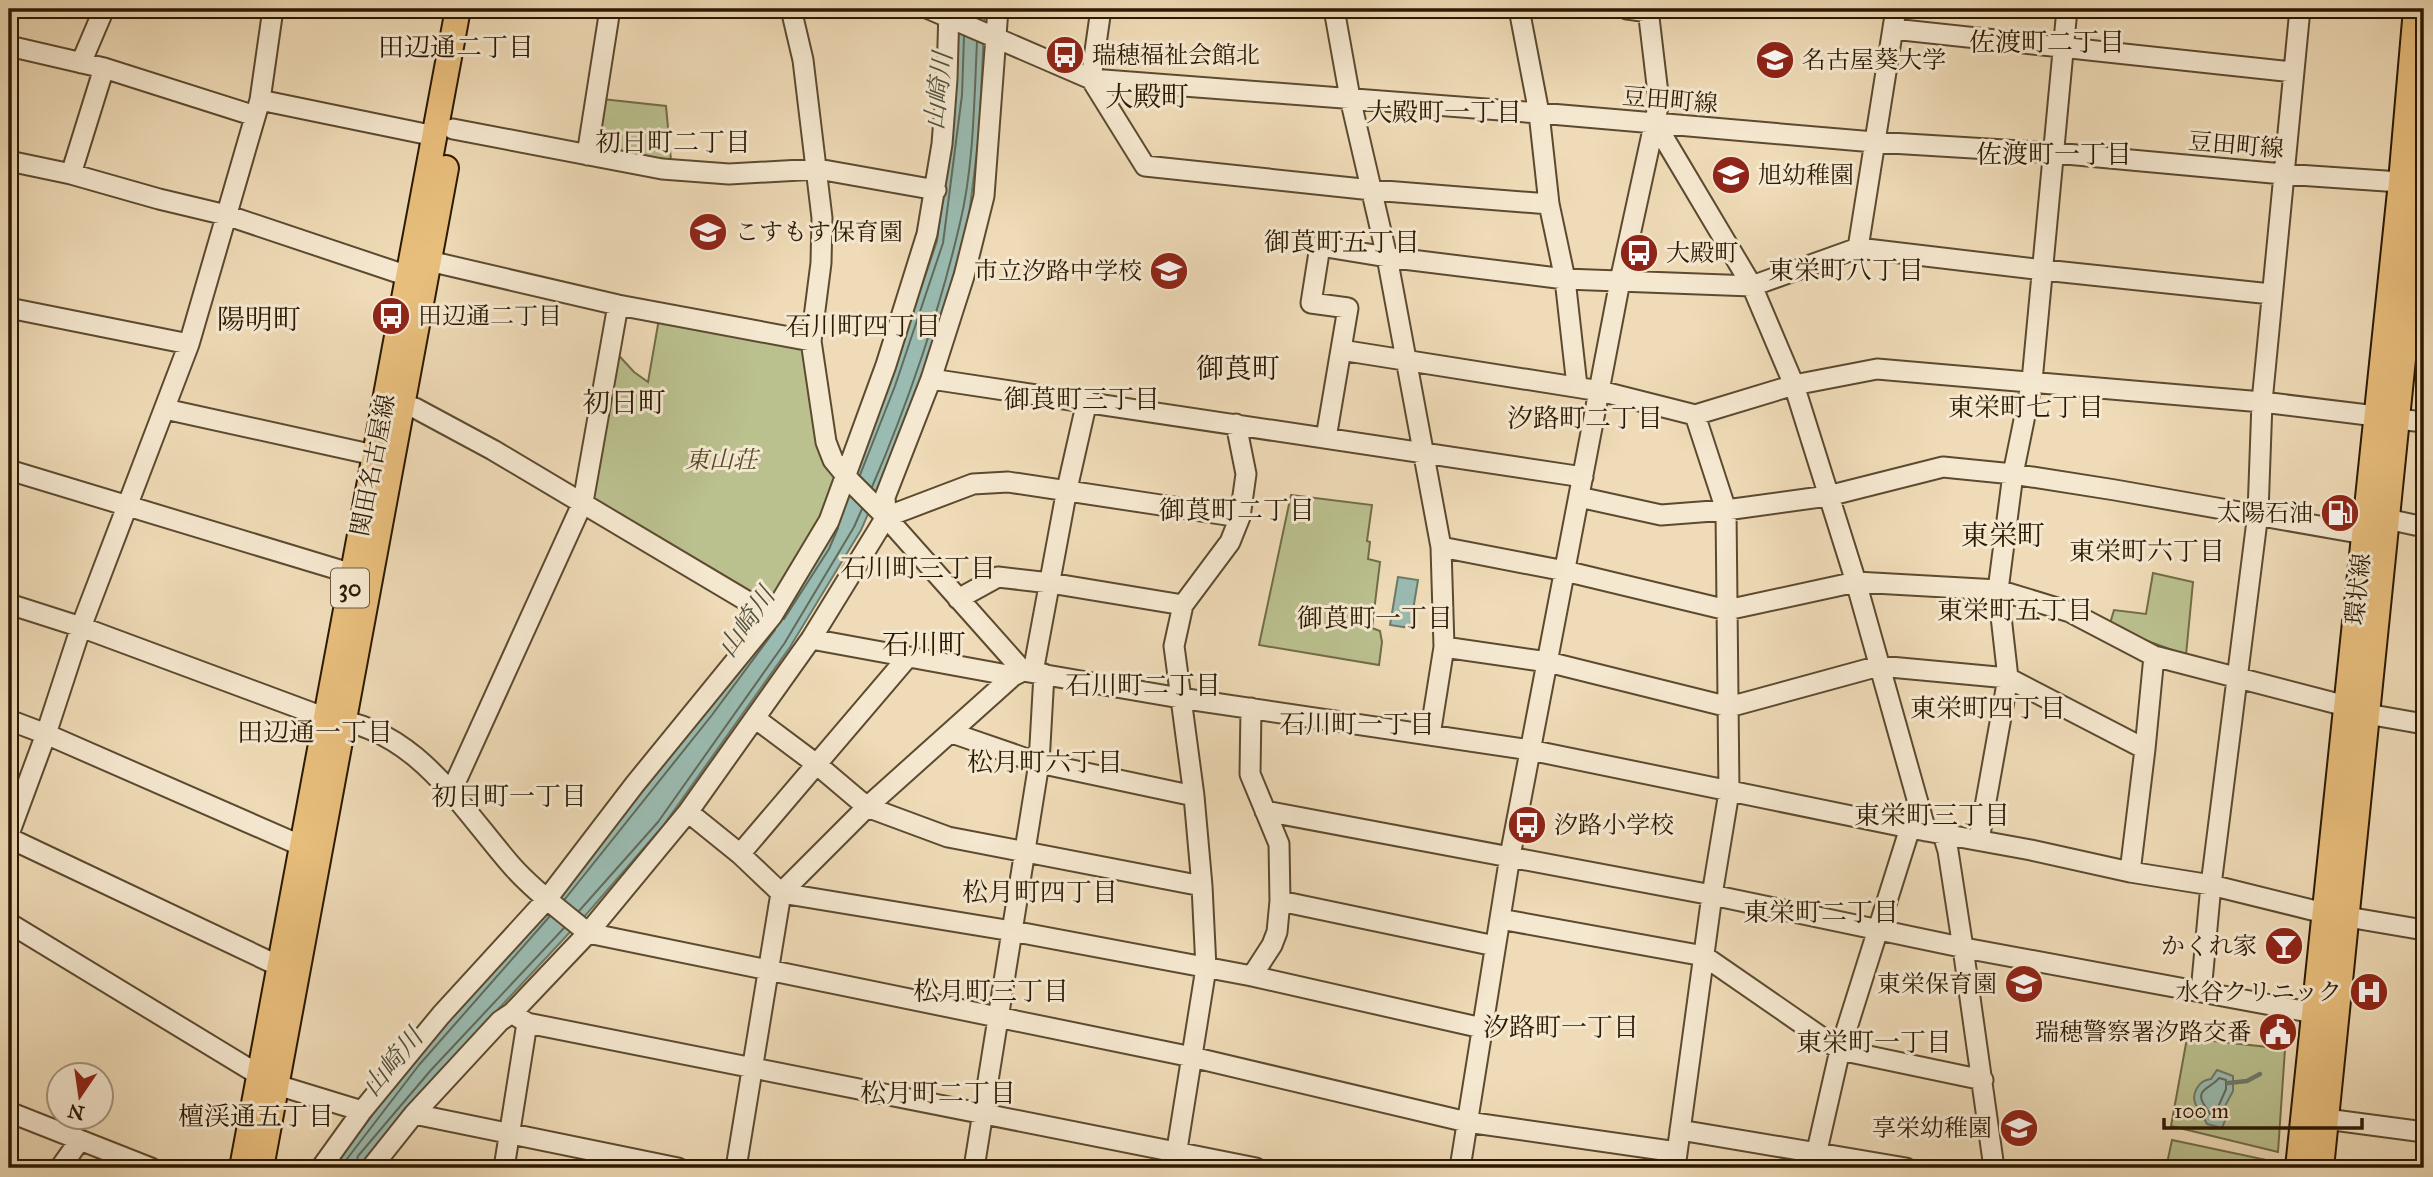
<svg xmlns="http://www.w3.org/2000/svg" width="2433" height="1177" viewBox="0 0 2433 1177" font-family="'IM FELL Great Primer','Noto Serif JP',serif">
<rect width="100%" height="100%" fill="#efdbb7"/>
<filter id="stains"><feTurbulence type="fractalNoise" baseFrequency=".00286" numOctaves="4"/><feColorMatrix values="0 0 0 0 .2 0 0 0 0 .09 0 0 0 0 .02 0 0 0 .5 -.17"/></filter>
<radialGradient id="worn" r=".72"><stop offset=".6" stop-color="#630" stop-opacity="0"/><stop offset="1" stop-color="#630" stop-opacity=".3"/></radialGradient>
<path fill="#bac08e" stroke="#726c48" stroke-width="2" d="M602 99 666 106 671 160 596 149Z
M660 313 811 341 826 442 851 482 772 616 583 502 611 347 634 372 648 382Z
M1291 495 1372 505 1367 541 1370 542 1368 559 1380 562 1372 628 1380 631 1382 642 1379 665 1259 645Z
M2153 573 2193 582 2186 655 2109 627 2114 610 2146 614Z
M2187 1038 2285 1049 2278 1152 2171 1126Z
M2172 1140 2276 1162V1168H2166Z"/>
<path fill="#9abbb1" stroke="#6e7a6b" stroke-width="2" d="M958 9H985L979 135 968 223 944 308 900 441 861 530 790 647 663 826 584 917 437 1075 364 1161 362 1168H333L413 1060 556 899 707 711 794 593 889 383 937 241 955 95Z
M1398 577 1418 580 1410 628 1390 625Z
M2217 1070 2233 1076V1091L2225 1106 2228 1113 2222 1128 2207 1124C2202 1112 2188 1102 2197 1088 2201 1082 2204 1080 2211 1079Z"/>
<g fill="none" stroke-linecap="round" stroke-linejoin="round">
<path stroke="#626a5a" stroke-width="2" d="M860 475 895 386 943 243 962 95 964 36
M872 487C907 406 940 310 960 223 974 165 974 101 977 42
M784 619 829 549 838 528
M565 899 712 715 775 630
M579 911 658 822 784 644 854 527 862 509
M2219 1078 2226 1080V1089L2219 1105 2220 1117 2216 1119C2210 1116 2209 1112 2205 1106 2193 1089 2212 1088 2219 1078Z
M340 1168 419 1065 550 916
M355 1168 358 1156 431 1070 564 928"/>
<path stroke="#6e7a6b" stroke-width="4.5" d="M2228 1083 2247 1081 2260 1074"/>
<g stroke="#5c4a2f" stroke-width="23">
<path id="minor" d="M791 9 803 60 822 218 821 263 811 341 826 442 833 460 851 482 886 517 1023 671 1180 698 1530 750 1910 828 2031 850 2130 872 2211 885 2324 913 2424 930
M929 9 1091 79 1539 113 1874 142 2055 153 2283 174 2415 183
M1101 9 1091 79 1145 166 1372 190 1549 204
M1334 9 1350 98 1387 257 1441 547 1444 647 1430 735
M1519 9 1539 113 1549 204 1565 279 1577 386
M1627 9 1649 12
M1893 29 2293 72
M9 46 104 68 255 116
M81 63 104 9
M260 100 435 136
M1655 123 1752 286 1794 385 1856 582 1926 831
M453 129 662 169 729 174 818 169 936 190
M587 155 610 9
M9 161 71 174 159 199 226 215 408 276
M71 174 104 68
M1858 248 1896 9
M429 261 618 305 811 341
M9 308 189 344
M1341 350 1600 391 1695 415
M931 379 1583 477
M389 403 415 408 493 450 772 616
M165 409 374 455
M2397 419 2424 422
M1326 438 1348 308 1311 303 1320 246 1387 257 1565 279 1752 286 1858 248 2044 270 2271 294
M9 470 366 578
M1579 497 1661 515 1726 510 1828 496 1943 467 2013 474 2115 490 2364 534
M886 517 973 484 1008 482 1240 517
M2387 519 2424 527
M1441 547 1565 571 1727 610 1856 582 1998 590 2070 612 2154 656 2346 706 2367 714 2424 724
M958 599 998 577 1050 583 1183 605
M9 604 81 627 326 718C415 727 458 804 512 866 534 891 563 912 588 933L1192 1057 1467 1122 1677 1152
M811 639 1013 676
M1444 647 1548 662 1729 707 1879 666 2008 678 2145 749
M1033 672 1067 489 1087 401
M1251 708 1250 774 1279 844 1280 901 1277 932 1272 945 1252 976
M756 719 815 763 867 807 948 837 1202 886
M9 720 46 734 302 846 316 849
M952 733 1039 763 1194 796
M451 792 583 502 618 305
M1265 811 1712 895 1970 949 2314 1013
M688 812 740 854 781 893 1012 931 1252 976 1482 1028
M9 834 46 734 81 627 189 344 260 100 273 9
M1943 834 1948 851 1963 948 1994 1168
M9 838 279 966
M1979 840 2008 678 1998 590 2013 474 2032 381 2067 9
M740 854 907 658
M2130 872 2145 749 2154 656
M1280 901 1495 946
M1500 919 1704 956 1840 1050 1983 1080
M9 923 259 1075
M2201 992 2211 885 2258 513 2262 402 2300 9
M512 1013 527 1023 1256 1168
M277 1085 362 1111
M9 1112 151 1168
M414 1114 678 1168
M2326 1119 2424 1132
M1680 1130 1906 1168
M60 1168 80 1140
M321 1168 362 1111 441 1015 547 899 635 784 772 616 829 521 886 365 927 234 942 144 947 79 949 9
M371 1168 414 1114 500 1021 512 1013 588 933 688 812 811 639 886 517 885 497 931 379 964 276 984 196 998 9
M504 1168 527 1023
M736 1168 781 893 867 807 1013 676 1023 671
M974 1168 1039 763 1044 674
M1174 1168 1206 968 1202 886 1194 796 1174 646 1183 605 1230 542 1240 517 1246 474 1236 424
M1460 1168 1510 856 1620 281 1659 102 1648 9
M1675 1168 1712 895 1729 792 1726 510 1695 415 1794 385 1877 369 2262 402 2376 416
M1813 1168 1840 1050 1910 828"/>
</g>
<g stroke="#2b1902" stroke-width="28">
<path id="major" d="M242 1168 458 9
M261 1168 446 168
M2298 1168 2401 182 2416 9
M2321 1168 2424 152"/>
</g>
<use href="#minor" stroke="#f5e8d0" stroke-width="19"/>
<use href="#major" stroke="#e8be7c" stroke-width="24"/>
</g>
<defs>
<g id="bus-disc" transform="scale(2.0125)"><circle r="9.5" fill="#8f2418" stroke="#f5e8d0"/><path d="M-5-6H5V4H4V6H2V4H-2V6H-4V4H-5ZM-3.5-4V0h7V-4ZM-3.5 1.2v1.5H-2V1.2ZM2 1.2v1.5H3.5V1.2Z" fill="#fff"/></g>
<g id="university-disc" transform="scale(2.0125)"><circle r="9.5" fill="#8f2418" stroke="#f5e8d0"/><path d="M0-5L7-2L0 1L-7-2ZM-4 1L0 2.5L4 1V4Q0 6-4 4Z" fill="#fff"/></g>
<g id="school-disc" transform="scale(2.0125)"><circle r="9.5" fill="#8f2418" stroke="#f5e8d0"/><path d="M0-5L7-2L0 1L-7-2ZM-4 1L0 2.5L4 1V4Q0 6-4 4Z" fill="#fff"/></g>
<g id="fuel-disc" transform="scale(2.0125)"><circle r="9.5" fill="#8f2418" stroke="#f5e8d0"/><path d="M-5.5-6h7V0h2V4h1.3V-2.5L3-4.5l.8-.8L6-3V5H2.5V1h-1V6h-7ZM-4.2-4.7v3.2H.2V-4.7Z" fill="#fff"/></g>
<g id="bar-disc" transform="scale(2.0125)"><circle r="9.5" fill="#8f2418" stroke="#f5e8d0"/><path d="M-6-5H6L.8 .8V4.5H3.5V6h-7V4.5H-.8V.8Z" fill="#fff"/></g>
<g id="hospital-disc" transform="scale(2.0125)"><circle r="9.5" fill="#8f2418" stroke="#f5e8d0"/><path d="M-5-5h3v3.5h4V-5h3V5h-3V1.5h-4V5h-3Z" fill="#fff"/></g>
<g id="civic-disc" transform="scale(2.0125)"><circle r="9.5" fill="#8f2418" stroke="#f5e8d0"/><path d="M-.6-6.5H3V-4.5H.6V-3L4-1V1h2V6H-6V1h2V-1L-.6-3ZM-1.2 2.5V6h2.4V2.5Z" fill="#fff"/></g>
</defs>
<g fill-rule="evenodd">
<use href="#bus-disc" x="1065" y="55"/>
<use href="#university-disc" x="1775" y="60"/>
<use href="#school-disc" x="1731" y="175"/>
<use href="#school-disc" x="708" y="232"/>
<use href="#bus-disc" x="1639" y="253"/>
<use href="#school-disc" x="1169" y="271"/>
<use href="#bus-disc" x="391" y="316"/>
<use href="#fuel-disc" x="2340" y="513"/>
<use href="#bus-disc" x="1527" y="825"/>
<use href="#bar-disc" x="2284" y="946"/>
<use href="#school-disc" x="2024" y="984"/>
<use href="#hospital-disc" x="2369" y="992"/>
<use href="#civic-disc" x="2278" y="1032"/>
<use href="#school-disc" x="2019" y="1128"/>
</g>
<g text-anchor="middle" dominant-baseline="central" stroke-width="6" stroke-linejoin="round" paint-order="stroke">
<rect fill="#f5e8d0" stroke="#685740" stroke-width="2" x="331" y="568.5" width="38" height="39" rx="5"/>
<g font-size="23" font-weight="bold" fill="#2b1902">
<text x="350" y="588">30</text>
</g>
<g font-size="24" fill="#2b1902" stroke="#f5e8d0" text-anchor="start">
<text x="1092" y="55">瑞穂福祉会館北</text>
<text x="1802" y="60">名古屋葵大学</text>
<text x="1758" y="175">旭幼稚園</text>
<text x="735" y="232">こすもす保育園</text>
<text x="1666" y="253">大殿町</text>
<text x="1142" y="271" text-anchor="end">市立汐路中学校</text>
<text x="418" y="316">田辺通二丁目</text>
<text x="2313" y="513" text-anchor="end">太陽石油</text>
<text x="1554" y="825">汐路小学校</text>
<text x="2257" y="946" text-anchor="end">かくれ家</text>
<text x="1997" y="984" text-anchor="end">東栄保育園</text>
<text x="2342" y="992" text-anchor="end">水谷クリニック</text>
<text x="2251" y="1032" text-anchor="end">瑞穂警察署汐路交番</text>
<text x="1992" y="1128" text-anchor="end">享栄幼稚園</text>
</g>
<g font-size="24" fill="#2b1902" stroke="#f5e8d0">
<text transform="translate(1670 100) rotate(5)">豆田町線</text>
<text transform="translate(2236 145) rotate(5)">豆田町線</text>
<text transform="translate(373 465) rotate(-79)">関田名古屋線</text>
<text transform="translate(2358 589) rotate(-84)">環状線</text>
</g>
<g font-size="24" font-style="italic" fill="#564b2c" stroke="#f5e8d0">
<text x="721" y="460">東山荘</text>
</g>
<g font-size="26" fill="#2b1902" stroke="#f5e8d0">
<text x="2047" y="42">佐渡町二丁目</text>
<text x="456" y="47">田辺通二丁目</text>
<text x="1444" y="112">大殿町一丁目</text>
<text x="673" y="142">初日町二丁目</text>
<text x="2054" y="154">佐渡町一丁目</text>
<text x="1342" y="242">御莨町五丁目</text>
<text x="1846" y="270">東栄町八丁目</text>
<text x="863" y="326">石川町四丁目</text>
<text x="1082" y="399">御莨町三丁目</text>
<text x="2026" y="407">東栄町七丁目</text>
<text x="1585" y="418">汐路町二丁目</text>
<text x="1237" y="510">御莨町二丁目</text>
<text x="2147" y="551">東栄町六丁目</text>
<text x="918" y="568">石川町三丁目</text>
<text x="2015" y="610">東栄町五丁目</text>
<text x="1375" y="618">御莨町一丁目</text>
<text x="1143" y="685">石川町二丁目</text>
<text x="1988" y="708">東栄町四丁目</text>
<text x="1357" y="724">石川町一丁目</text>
<text x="315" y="732">田辺通一丁目</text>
<text x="1045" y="762">松月町六丁目</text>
<text x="509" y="796">初日町一丁目</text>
<text x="1932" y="815">東栄町三丁目</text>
<text x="1040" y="892">松月町四丁目</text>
<text x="1821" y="912">東栄町二丁目</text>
<text x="991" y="991">松月町三丁目</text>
<text x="1561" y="1027">汐路町一丁目</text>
<text x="1874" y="1042">東栄町一丁目</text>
<text x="938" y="1093">松月町二丁目</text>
<text x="256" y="1116">檀渓通五丁目</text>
</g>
<g font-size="26" font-style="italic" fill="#52523f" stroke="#f5e8d0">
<text transform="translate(938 91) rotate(-83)">山崎川</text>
<text transform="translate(746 622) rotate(-55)">山崎川</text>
<text transform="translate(392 1062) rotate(-50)">山崎川</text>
</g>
<g font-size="28" fill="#2b1902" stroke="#f5e8d0">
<text x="1147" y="96">大殿町</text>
<text x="259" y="319">陽明町</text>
<text x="1238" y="368">御莨町</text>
<text x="624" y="402">初日町</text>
<text x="2003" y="535">東栄町</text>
<text x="924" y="644">石川町</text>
</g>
</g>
<rect width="2433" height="1177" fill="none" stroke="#efdbb7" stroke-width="35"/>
<rect x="10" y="10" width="2412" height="1156" fill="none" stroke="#2b1902" stroke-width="3.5"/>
<rect x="18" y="18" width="2398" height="1142" fill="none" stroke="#2b1902" stroke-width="2"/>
<g transform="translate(80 1096) rotate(193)"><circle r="33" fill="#f5e8d0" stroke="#a4957e" stroke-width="2"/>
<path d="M0-5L12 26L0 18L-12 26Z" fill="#8f2418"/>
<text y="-10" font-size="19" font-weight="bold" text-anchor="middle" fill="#2b1902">N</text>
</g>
<path d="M2164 1118v10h198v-10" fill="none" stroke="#2b1902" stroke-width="3.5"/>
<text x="2174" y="1118" font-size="21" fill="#2b1902" stroke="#f5e8d0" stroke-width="5" paint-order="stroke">100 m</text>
<rect width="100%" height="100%" filter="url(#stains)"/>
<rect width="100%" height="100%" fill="url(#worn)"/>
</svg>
